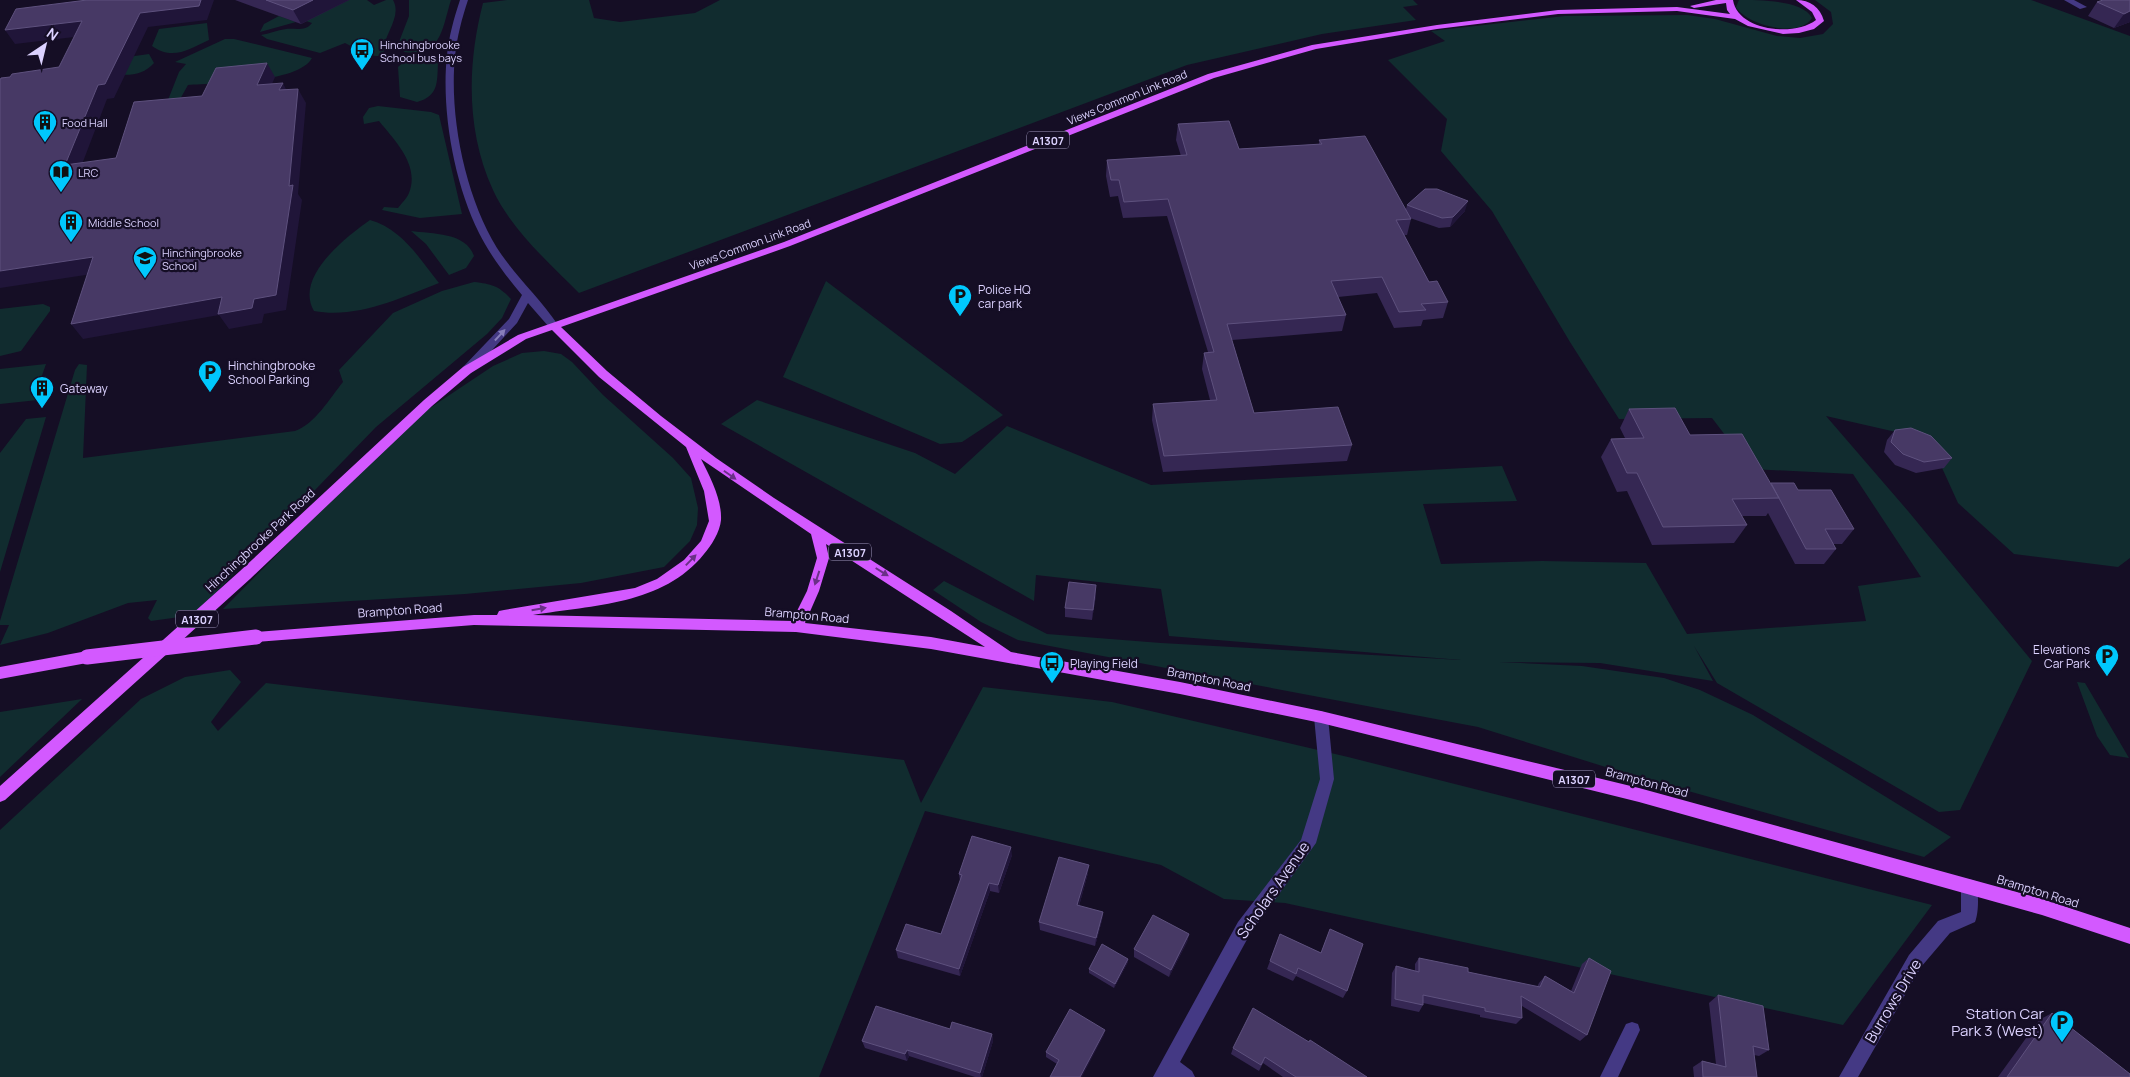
<svg xmlns="http://www.w3.org/2000/svg" width="2130" height="1077" viewBox="0 0 2130 1077" font-family="Manrope,sans-serif">
<rect width="100%" height="100%" fill="#150e25"/>
<path fill="#112c2f" d="M349 0H367L374 5 386 0H393C403 18 381 36 384 54 373 61 356 48 345 43L320 53 267 39 261 35C269 34 277 30 286 29 295 28 305 32 312 23L306 21Z
M409 0H451C442 28 442 57 404 52L399 42 409 16Z
M507 0H589L594 18 620 22 695 13 720 0H1413L1418 5 1403 7 1416 20 1322 34 1187 65 579 293C550 264 510 228 493 190 466 131 467 65 483 3Z
M1739 0C1760 0 1803 0 1812 18 1800 39 1746 25 1736 7Z
M1815 0H2031L2130 36V558L2118 567 2014 554 1958 503 1933 448 1896 432 1826 416 1908 511 2032 661 1960 810 1939 812 1717 683 1694 646 1713 681 1600 663 1499 662 1582 666 1664 678 1700 690 1753 715 1951 837 1924 857 1631 775 1478 727 1018 640 981 622 933 590 944 581 1047 634 1161 643 1461 660 1169 636 1161 589 1036 575 1034 601 721 424 757 400 915 453 955 474 1007 426 1151 485 1502 466 1517 501 1423 504 1441 564 1542 561 1646 563 1687 634 1866 621 1858 586 1921 577 1853 474 1751 469 1712 418 1619 419 1570 342 1492 211 1441 151 1447 119 1388 60 1445 41 1431 31 1565 16 1687 15 1715 19 1777 36 1800 38 1823 34 1833 24 1831 12Z
M279 16 296 22 260 32 264 24Z
M207 23 209 40C189 49 173 61 152 46L159 29Z
M225 39H234L312 58C299 83 215 83 188 85L179 101 168 100 179 72 186 64 175 62Z
M149 54 154 63C135 85 100 71 78 64Z
M426 58 438 63C437 82 439 96 417 102L400 97 398 67 405 61Z
M378 106 431 112 439 115 462 214 420 218 382 210 384 207 398 208C401 204 407 198 409 193 420 165 395 141 379 121L364 124 363 117 369 108Z
M370 220C402 229 419 258 439 283 400 298 357 319 314 311 294 277 346 237 370 220Z
M411 231C432 234 466 232 474 256L466 268 449 275 426 244Z
M826 281 1003 415 962 442 940 444 783 377Z
M474 282C492 284 499 286 511 299L502 318 487 334 376 427 194 615 151 621 148 618 157 600 128 603 48 633 0 645 9 625H0V621L75 370 79 364 87 365 83 458 295 431C315 424 330 398 343 382L339 370 393 313 442 291Z
M43 304 50 307V311L21 351 0 356V309Z
M544 351 561 354 572 362 603 395 673 458 691 478 698 508 697 525 690 541 664 567 581 583 465 594 223 609 333 498 427 410 493 366 522 353Z
M46 364 39 384 50 382 46 393H42L38 400 0 404V369Z
M46 417 0 572V453L26 419Z
M230 670 241 682 211 722 218 731 266 683 904 760 921 803 983 687 1112 702 1348 757 1932 905 1843 1025 1285 903 1224 899 1161 865 925 811 819 1077H0V830L141 699 185 677Z
M2077 682 2085 683 2129 758 2110 755 2097 736Z
M82 699 0 777V712Z"/>
<g fill="none" stroke-linecap="round" stroke-linejoin="round">
<path fill="#443984" fill-rule="evenodd" d="M460 0H468C462 18 457 37 455 56 449 116 465 196 497 248 515 276 539 297 558 325L557 327H549L528 303 517 323 471 373 467 374 462 370 463 367 509 319 522 295C506 276 490 255 479 233 454 183 441 110 447 55 449 36 454 18 460 0Z
M2064 0H2074L2087 7 2080 9Z
M1321 711 1326 713 1328 717 1334 779 1316 843 1250 934 1180 1062 1192 1071 1195 1077H1153L1238 922 1301 840 1320 779 1314 717 1316 713Z
M1969 879 1975 881C1979 891 1979 912 1975 922L1950 933 1921 967 1858 1077H1839L1909 955 1938 921 1961 912V886L1963 881Z
M1632 1022 1638 1024 1640 1030 1618 1077H1600L1626 1024Z"/>
<path fill="#d359ff" fill-rule="evenodd" d="M1716 0H1733C1738 31 1794 37 1816 20L1812 12 1796 0C1810 0 1820 7 1824 21L1814 29 1799 33 1783 34 1748 26 1735 19 1677 11 1558 14 1437 29 1316 49 1214 78 790 246 561 327 607 371 661 416 716 458 774 498 951 611 1011 652 1180 682 1321 711 1639 788 2042 899 2130 928V944L2042 915 1639 802 1321 723 1180 694 931 649 796 632 474 625 256 642 251 641 249 637 251 633 256 632 474 615H497L499 611 504 610 635 588 657 579 684 560 701 541 709 521 704 491 686 447 599 377 552 330 526 339 471 373 432 406 250 579 5 800 0 802V786L240 571 424 400 463 367 518 335 784 242 1208 74 1312 45 1437 25 1558 10 1677 7 1730 14 1727 10 1726 3 1694 8 1690 6ZM701 459 811 534 817 558 807 591 792 621 533 615C593 605 663 605 704 554 711 546 720 532 721 520 722 499 710 477 701 459ZM826 544 985 647 931 637 805 623 819 591 829 558Z
M87 651 92 653 94 657 92 661 87 663 0 679V667Z"/>
<path stroke="#d359ff" stroke-width="15" d="M87 657 256 637"/>
</g>
<path fill="#352753" d="M235 0H349L301 24Z
M2130 0V22L2114 28 2088 16 2097 2Z
M1178 124 1239 149 1319 144V140L1406 209 1407 205 1465 211 1450 227 1439 228 1410 218 1411 219 1407 235H1404L1429 282 1448 302 1443 318 1423 320 1421 326 1394 328 1377 293 1338 297 1346 315 1342 331 1232 340 1254 413 1352 445 1347 461 1163 472 1152 420 1153 404 1210 400 1202 369 1204 353 1208 352 1167 216 1123 218 1118 196 1110 197 1106 176 1107 160 1181 156 1176 140Z
M1629 409 1690 435 1771 484 1798 490 1854 529 1842 544H1833L1836 549 1824 564H1795L1768 513 1766 516H1742L1747 525 1734 543 1652 545 1627 491 1617 492 1601 457 1611 439 1625 438 1620 428Z
M1895 430 1952 458 1944 468 1916 473 1895 465 1884 452 1887 440Z
M1096 595 1092 620 1065 617V608Z
M1012 855 999 893 990 891 960 976 898 958 896 950 941 934 960 881 959 874Z
M1088 873 1079 906 1103 912 1102 920 1095 946 1040 930 1039 922Z
M1330 929 1347 991 1343 998 1296 976 1293 981 1267 969 1280 934 1321 953Z
M1189 934 1187 942 1169 977 1134 957V949Z
M1419 958 1468 972 1537 987 1539 983 1545 976 1571 991 1582 964 1589 958 1587 1035 1580 1041 1522 1006V1018L1516 1024 1480 1017V1015L1423 1003V1005L1419 1012 1391 1006 1392 973 1396 966 1415 971V964Z
M1128 959V962L1114 988 1089 973V969Z
M1718 995 1769 1050 1759 1056 1754 1055 1757 1077H1694L1693 1067 1702 1061 1716 1064 1709 1003Z
M2052 1013 2130 1077H1998L2039 1020Z
M950 1029 992 1034 993 1041 982 1077H975L909 1056 907 1061 865 1048 862 1041Z
M1104 1035 1057 1064 1046 1057V1052Z
M1233 1048 1367 1077H1283L1263 1063 1259 1071 1231 1054Z"/>
<path fill="#201539" d="M201 0H214L207 20 148 27 114 98 107 99 76 180 65 165 98 85 140 13Z
M313 0H349L301 24 293 10Z
M2130 11V22L2114 28 2124 14Z
M82 21 91 35 15 44 5 30Z
M267 63 275 77 265 100 257 85Z
M283 83 290 98 279 90Z
M298 89 306 103 298 194 302 200 286 310 264 314 262 323 229 329 219 315 83 339 71 324 222 297 254 299 289 186Z
M1468 201 1465 211 1450 227 1453 217Z
M93 257 105 272 0 288V271Z
M1096 585V595L1092 620 1093 610Z
M1011 847 1012 855 999 893 998 885Z
M1089 865 1088 873 1077 913V905Z
M989 883 990 891 960 976 959 969Z
M1103 912 1102 920 1095 946 1096 938Z
M1189 934 1187 942 1169 977 1171 970Z
M1128 959V962L1114 988 1115 984Z
M1105 1030 1104 1035 1082 1077H1080Z
M992 1034 993 1041 982 1077H981L980 1073Z
M907 1050 909 1056 907 1061 905 1054Z"/>
<path fill="#473965" stroke="#5e517e" d="M87 0H201L199 6 140 13 105 84 98 85 65 165 116 158 134 102 202 96 216 68 267 63 257 85 283 83 279 90 298 89 289 186 293 185 276 295 254 299 252 308 218 314 222 297 71 324 93 257 0 271V80L1 78 10 77 12 74 59 67 82 21 5 30 16 9Z
M266 0H313L293 10Z
M2103 0H2130V11L2124 14 2097 2Z
M1229 121 1239 149 1322 144 1319 140 1365 136 1411 219 1396 220 1429 282 1437 281 1448 302 1421 304 1426 310 1399 312 1382 277 1331 281 1346 315 1227 324 1254 413 1338 407 1352 445 1164 456 1153 404 1217 400 1204 353 1214 352 1168 199 1124 202 1119 180H1111L1107 160 1187 155 1178 124Z
M1425 189H1437L1468 201 1453 217 1442 218 1407 205Z
M1675 408 1690 435 1742 434 1779 498 1732 499 1747 525 1663 527 1637 473H1627L1611 439 1644 438 1629 409Z
M1911 428 1931 436 1952 458 1924 462 1903 454 1891 442 1895 430Z
M1771 483H1794L1798 490H1831L1854 529H1825L1836 549H1806Z
M1069 582 1096 585 1093 610 1065 608Z
M972 836 1011 847 998 885 989 883 959 969 896 950 906 924 941 934 962 875 959 874Z
M1059 857 1089 865 1077 905 1103 912 1096 938 1039 922Z
M1153 915 1189 934 1171 970 1134 949Z
M1330 929 1363 944 1347 991 1298 968 1296 974 1270 961 1280 934 1321 953Z
M1102 944 1128 959 1115 984 1089 969Z
M1419 958 1468 968V972L1540 987 1545 976 1574 993 1589 958 1611 971 1587 1035 1521 996 1522 1018 1485 1011V1008L1423 995V1005L1395 999 1396 966 1419 972Z
M1718 995 1763 1006 1769 1050 1753 1046 1757 1077H1703L1702 1061 1726 1067Z
M876 1006 950 1029 952 1022 992 1034 980 1073 907 1050 905 1054 862 1041Z
M1253 1008 1309 1042 1310 1040 1367 1077H1296L1265 1057 1261 1065 1233 1048Z
M1070 1009 1105 1030 1080 1077H1050L1059 1060 1046 1052Z
M2052 1013 2130 1074V1077H2007Z"/>
<defs><path id="oneway-solid" d="M-6-.8H1V-3.2L6.5 0L1 3.2V.8H-6Z" transform="scale(1.25)"/></defs>
<use fill="#887ebb" href="#oneway-solid" transform="translate(500 335) rotate(-47)"/>
<g fill="#6a3087">
<use href="#oneway-solid" transform="translate(730 475) rotate(35)"/>
<use href="#oneway-solid" transform="translate(691 560) rotate(-46)"/>
<use href="#oneway-solid" transform="translate(882 572) rotate(32)"/>
<use href="#oneway-solid" transform="translate(817 578) rotate(108)"/>
<use href="#oneway-solid" transform="translate(539 609) rotate(-10)"/>
</g>
<defs>
<g id="bus-pin" transform="scale(1.25)"><path d="M0 17L-7.5 6A9.5 9.5 0 1 1 7.5 6Z" fill="#00c8fd" stroke="#150e25"/><path d="M-5-6H5V4H4V6H2V4H-2V6H-4V4H-5ZM-3.5-4V0h7V-4ZM-3.5 1.2v1.5H-2V1.2ZM2 1.2v1.5H3.5V1.2Z" fill="#111"/></g>
<g id="building-pin" transform="scale(1.25)"><path d="M0 17L-7.5 6A9.5 9.5 0 1 1 7.5 6Z" fill="#00c8fd" stroke="#150e25"/><path d="M-4-6H4V6H1V3H-1V6H-4ZM-2.5-4.3h1.7v1.8h-1.7ZM.8-4.3h1.7v1.8H.8ZM-2.5-1h1.7V.8h-1.7ZM.8-1h1.7V.8H.8Z" fill="#111"/></g>
<g id="library-pin" transform="scale(1.25)"><path d="M0 17L-7.5 6A9.5 9.5 0 1 1 7.5 6Z" fill="#00c8fd" stroke="#150e25"/><path d="M-6-4Q-3-5.5-.7-3.5V5Q-3 3-6 4ZM6-4Q3-5.5 .7-3.5V5Q3 3 6 4Z" fill="#111"/></g>
<g id="school-pin" transform="scale(1.25)"><path d="M0 17L-7.5 6A9.5 9.5 0 1 1 7.5 6Z" fill="#00c8fd" stroke="#150e25"/><path d="M0-5L7-2L0 1L-7-2ZM-4 1L0 2.5L4 1V4Q0 6-4 4Z" fill="#111"/></g>
<g id="parking-pin" transform="scale(1.25)"><path d="M0 17L-7.5 6A9.5 9.5 0 1 1 7.5 6Z" fill="#00c8fd" stroke="#150e25"/><path d="M-3.5-5.5H1a3.5 3.5 0 0 1 0 7H-1V5.5H-3.5ZM-1-3.4V-.6H.8a1.4 1.4 0 0 0 0-2.8Z" fill="#111"/></g>
</defs>
<g fill-rule="evenodd">
<use href="#bus-pin" x="362" y="50"/>
<use href="#building-pin" x="45" y="122"/>
<use href="#library-pin" x="61" y="172"/>
<use href="#building-pin" x="71" y="222"/>
<use href="#school-pin" x="145" y="258"/>
<use href="#parking-pin" x="960" y="296"/>
<use href="#parking-pin" x="210" y="372"/>
<use href="#building-pin" x="42" y="388"/>
<use href="#parking-pin" x="2107" y="656"/>
<use href="#bus-pin" x="1052" y="663"/>
<use href="#parking-pin" x="2062" y="1022"/>
</g>
<g text-anchor="middle" dominant-baseline="central" stroke-width="4.5" stroke-linejoin="round" paint-order="stroke">
<g font-size="11" fill="#dcd2ff" stroke="#150e25" text-anchor="start">
<text x="380" y="44">Hinchingbrooke<tspan x="380" dy="13">School bus bays</tspan></text>
<text x="62" y="122">Food Hall</text>
<text x="78" y="172">LRC</text>
<text x="88" y="222">Middle School</text>
<text x="162" y="252">Hinchingbrooke<tspan x="162" dy="13">School</tspan></text>
</g>
<g font-size="11" fill="#dcd2ff" stroke="#150e25">
<text transform="translate(1127 97) rotate(-22)">Views Common Link Road</text>
<text transform="translate(750 244) rotate(-20)">Views Common Link Road</text>
</g>
<g fill="#150e25" stroke="#a097be" stroke-width="1">
<rect x="1027" y="131.5" width="42" height="17" rx="4"/>
<rect x="829" y="543.5" width="42" height="17" rx="4"/>
<rect x="176" y="610.5" width="42" height="17" rx="4"/>
<rect x="1553" y="770.5" width="42" height="17" rx="4"/>
</g>
<g font-size="11" font-weight="bold" fill="#dcd2ff">
<text x="1048" y="140">A1307</text>
<text x="850" y="552">A1307</text>
<text x="197" y="619">A1307</text>
<text x="1574" y="779">A1307</text>
</g>
<g font-size="12" fill="#dcd2ff" stroke="#150e25" text-anchor="start">
<text x="978" y="289">Police HQ<tspan x="978" dy="14">car park</tspan></text>
<text x="228" y="365">Hinchingbrooke<tspan x="228" dy="14">School Parking</tspan></text>
<text x="60" y="388">Gateway</text>
<text x="2090" y="649" text-anchor="end">Elevations<tspan x="2090" dy="14">Car Park</tspan></text>
<text x="1070" y="663">Playing Field</text>
</g>
<g font-size="12" fill="#dcd2ff" stroke="#150e25">
<text transform="translate(260 540) rotate(-43)">Hinchingbrooke Park Road</text>
<text transform="translate(400 610) rotate(-4)">Brampton Road</text>
<text transform="translate(807 615) rotate(5)">Brampton Road</text>
<text transform="translate(1209 679) rotate(11)">Brampton Road</text>
<text transform="translate(1647 782) rotate(15)">Brampton Road</text>
<text transform="translate(2038 891) rotate(17)">Brampton Road</text>
</g>
<g font-size="15" fill="#dcd2ff" stroke="#150e25">
<text transform="translate(1273 890) rotate(-55)">Scholars Avenue</text>
<text transform="translate(1893 1001) rotate(-59)">Burrows Drive</text>
</g>
<g font-size="15" fill="#dcd2ff" stroke="#150e25" text-anchor="end">
<text x="2044" y="1013">Station Car<tspan x="2044" dy="17">Park 3 (West)</tspan></text>
</g>
</g>
<g transform="translate(45 45) rotate(35)" stroke="#150e25" stroke-width="4" paint-order="stroke">
<path d="M0-4L9 19L0 12L-9 19Z" fill="#dcd2ff"/>
<text y="-8" font-size="14" font-weight="bold" text-anchor="middle" fill="#dcd2ff">N</text>
</g>
</svg>
